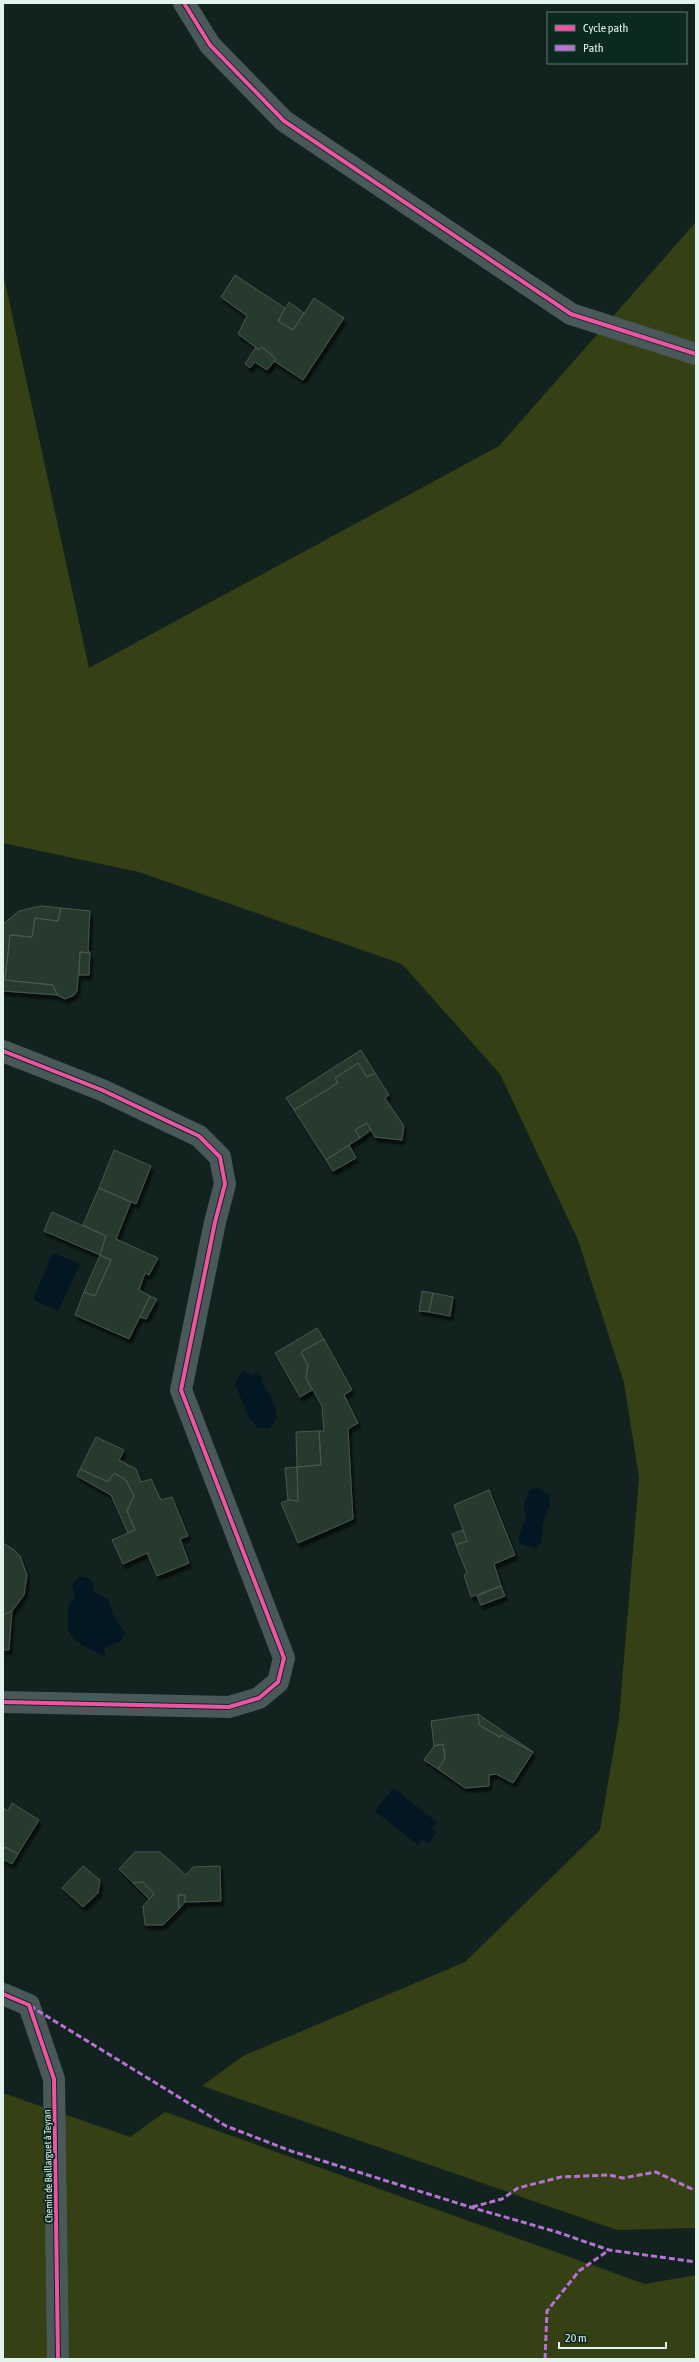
<svg xmlns="http://www.w3.org/2000/svg" width="699" height="2362" viewBox="0 0 699 2362" font-family="'Asap Condensed',sans-serif">
<defs>
<filter id="shadow"><feDropShadow dx="2.5" dy="4.5" stdDeviation="1" flood-color="#0009"/></filter>
</defs>
<rect width="100%" height="100%" fill="#12221e"/>
<path fill="#364015" d="M696 222V2228L617 2230 202 2086 243 2056 465 1962 600 1830 619 1719 639 1477 624 1383 578 1240 500 1074 402 964 139 872 3 843V273L89 668 499 446Z
M3 2093 130 2137 165 2112 645 2284 696 2275V2359H3Z"/>
<path fill="#021721" d="M53 1253 80 1264 58 1311 33 1299Z
M243 1371 252 1375 257 1372 263 1378 261 1381C269 1396 286 1414 269 1428H258L249 1418 236 1386V1381Z
M538 1488 549 1495 550 1504 543 1523 541 1543 536 1548 520 1544 518 1539 526 1516 523 1506 530 1489Z
M81 1576 89 1578 93 1583 94 1592 108 1599 113 1615 125 1632 121 1641 104 1648 106 1656C94 1652 72 1642 68 1629 67 1626 69 1621 68 1617 68 1608 68 1603 75 1598L72 1584Z
M393 1788 437 1822 432 1829 437 1832 429 1844 423 1840 418 1845 375 1811Z"/>
<path fill="#283a2f" stroke="#4a5550" filter="url(#shadow)" d="M235 275 285 308 278 321 293 330 314 298 344 318 303 380 274 361 276 359 262 347 259 350 238 334 247 316 221 297Z
M289 302 304 313 293 330 278 321Z
M256 347 259 350 262 347 276 359 267 370 255 362 250 368 245 364Z
M41 906 61 908 58 921 35 918 32 937 10 935 5 980 53 985 57 995 3 991V924L19 911Z
M61 908 90 911 88 950 90 953 80 952 77 991 74 995 65 999 57 995 53 985 5 980 10 935 32 937 35 918 58 921Z
M80 952 90 953 89 975H79Z
M361 1050 375 1073 367 1077 358 1063 335 1078 338 1083 294 1110 286 1098Z
M358 1063 367 1077 375 1073 389 1095 385 1098 404 1126 402 1140 375 1137 367 1123 355 1130 360 1138 326 1160 294 1110 338 1083 335 1078Z
M367 1123 371 1130 360 1138 355 1130Z
M349 1145 356 1158 333 1171 326 1160Z
M114 1150 151 1166 136 1204 99 1188Z
M99 1188 131 1202 116 1239 158 1258 149 1275 145 1273 139 1290 150 1296 129 1339 75 1315 84 1292 95 1296 111 1260 100 1255 106 1236 83 1225Z
M52 1212 106 1236 100 1255 44 1231Z
M100 1255 111 1260 95 1296 84 1292Z
M422 1291 433 1293 429 1312 419 1311Z
M433 1293 453 1297 450 1316 429 1312Z
M150 1296 157 1299 146 1319 140 1317Z
M317 1328 324 1339 301 1352 308 1365 306 1378 312 1390 300 1397 275 1353Z
M324 1339 352 1390 344 1395 358 1423 348 1429 353 1519 298 1543 281 1503 288 1500 298 1501 297 1467 321 1465 319 1431H324L322 1406 306 1378 308 1365 301 1352Z
M319 1431 321 1465 297 1467 296 1432Z
M96 1437 124 1450 119 1460 136 1469 141 1482 151 1479 161 1500 172 1497 188 1536 180 1539 189 1563 157 1576 147 1553 123 1564 112 1540 135 1530 127 1511 134 1496 126 1480 114 1473 108 1482 80 1469Z
M297 1467 298 1501 288 1500 285 1468Z
M80 1469 108 1482 114 1473 126 1480 134 1496 127 1511 135 1530 128 1533 111 1495 77 1476Z
M489 1490 515 1555 494 1564 501 1586 471 1597 464 1575 467 1573 456 1545 467 1541 454 1505Z
M463 1530 467 1541 456 1545 452 1534Z
M3 1543 13 1549 20 1556 27 1575 24 1595 12 1611 3 1615Z
M501 1586 505 1596 481 1605 477 1596Z
M12 1611 9 1650H3V1615Z
M478 1714 479 1725 500 1737 501 1735 533 1752 513 1783 496 1774 489 1775V1786L465 1788 438 1769 445 1758 443 1744 434 1746 431 1721Z
M478 1714 533 1752 501 1735 500 1737 479 1725Z
M443 1744 445 1758 438 1769 424 1760 434 1746Z
M12 1803 39 1820 18 1854 5 1847 3 1850V1808L8 1811Z
M5 1847 18 1854 12 1864 3 1859V1850Z
M135 1852H160L186 1875 193 1867 220 1866 221 1901 185 1902V1895H178L179 1909 163 1925H145L143 1906 154 1894 143 1882 133 1883 119 1869Z
M83 1866 100 1880 98 1893 83 1907 62 1888Z
M143 1882 154 1894 149 1899 133 1883Z
M178 1895H185V1902L179 1909Z"/>
<g fill="none" stroke-linecap="round" stroke-linejoin="round">
<path stroke="#495858" stroke-width="22" d="M184 3 210 45 284 121 571 314 696 354
M3 1051 102 1090 199 1136 220 1157 225 1184 215 1222 181 1390 284 1658 278 1682 259 1698 229 1707 3 1702
M3 1994 29 2005 54 2079 58 2359"/>
<path stroke="#b673d3" stroke-width="3" stroke-dasharray="6 3" stroke-linecap="butt" d="M30 2006 226 2126 291 2151 470 2207 557 2232 609 2250 696 2262
M472 2207 502 2199 518 2188 561 2177 609 2175 623 2178 656 2172 696 2191
M545 2359 547 2311 579 2271 609 2250"/>
<g stroke="#0b2921" stroke-width="6">
<path id="cycleway" d="M184 3 210 45 284 121 571 314 696 354
M3 1051 102 1090 199 1136 220 1157 225 1184 215 1222 181 1390 284 1658 278 1682 259 1698 229 1707 3 1702
M3 1994 29 2005 54 2079 58 2359"/>
</g>
<use href="#cycleway" stroke="#f153a3" stroke-width="4"/>
</g>
<g text-anchor="middle" dominant-baseline="central" stroke-width="4" stroke-linejoin="round" paint-order="stroke">
<g font-size="10" fill="#e2f3ed" stroke="#0b2921">
<text transform="translate(48 2166) rotate(-91)">Chemin de Baillarguet à Teyran</text>
</g>
</g>
<rect width="699" height="2362" fill="none" stroke="#e2f3ed" stroke-width="8"/>
<rect x="547" y="12" width="140" height="52" fill="#0b2921" stroke="#617a73"/>
<rect x="555" y="25" width="20" height="6" fill="#f153a3" stroke="#617a73"/>
<text x="583" y="32" font-size="12" fill="#e2f3ed">Cycle path</text>
<rect x="555" y="45" width="20" height="6" fill="#b673d3" stroke="#617a73"/>
<text x="583" y="52" font-size="12" fill="#e2f3ed">Path</text>
<path d="M559 2342v6h107v-6" fill="none" stroke="#e2f3ed" stroke-width="2"/>
<text x="565" y="2342" font-size="12" fill="#e2f3ed" stroke="#0b2921" stroke-width="3" paint-order="stroke">20 m</text>
</svg>
